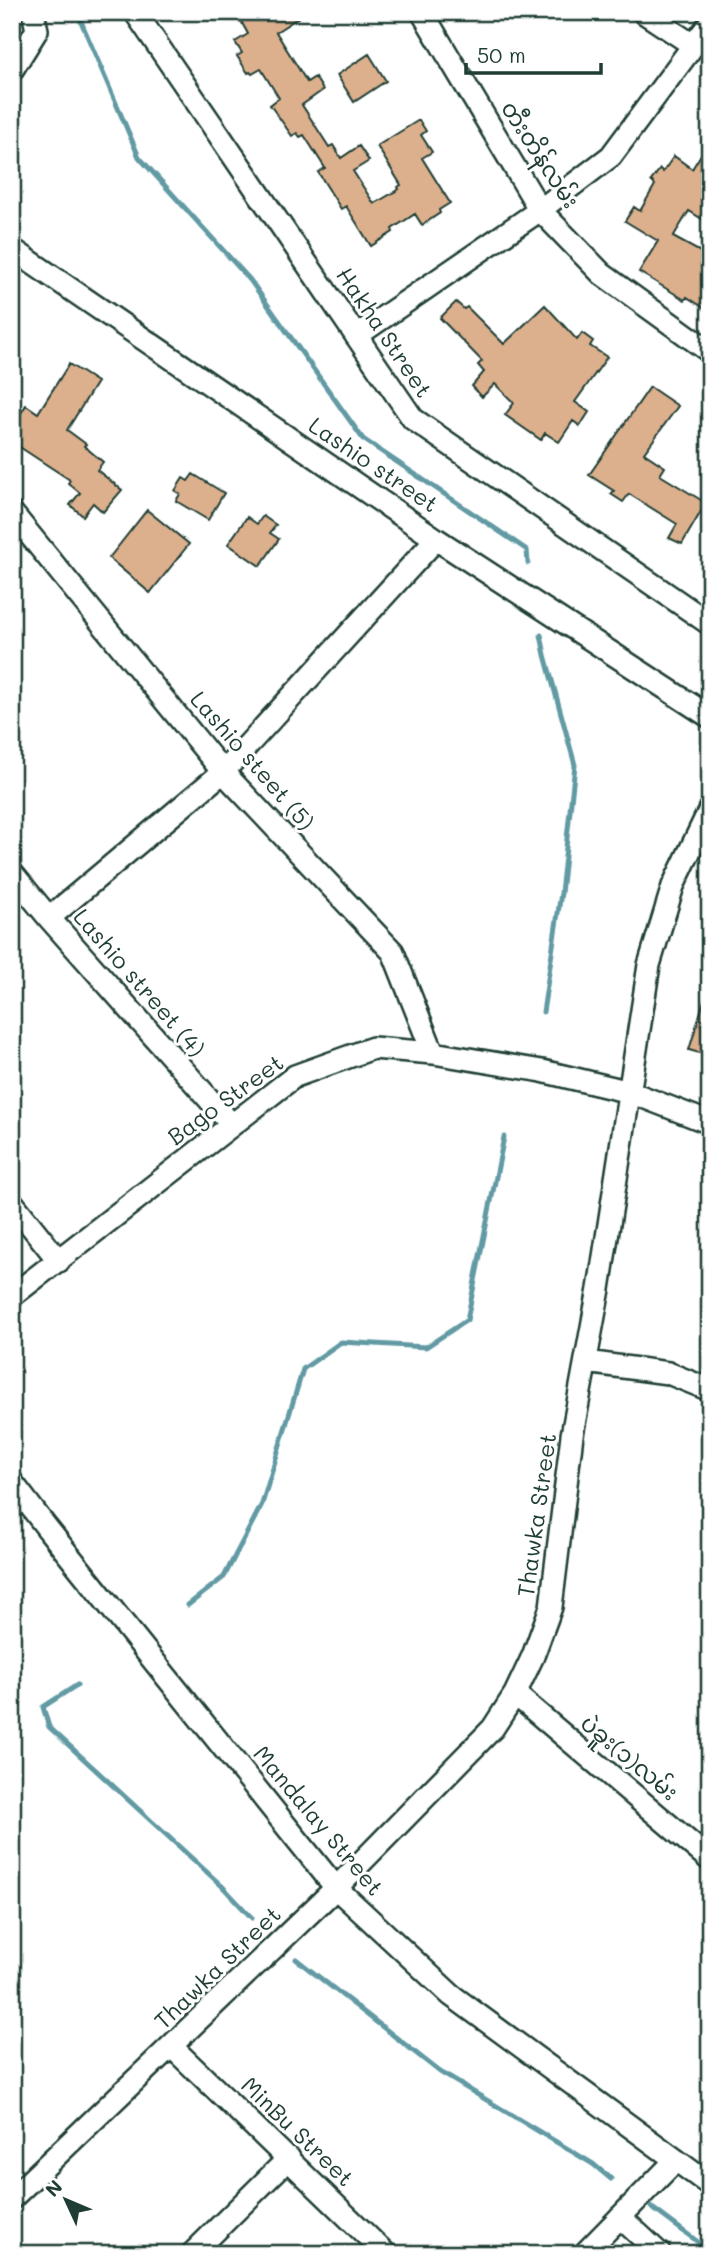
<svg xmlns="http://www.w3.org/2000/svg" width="722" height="2266" viewBox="0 0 722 2266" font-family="Mali,'Noto Sans Myanmar',sans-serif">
<rect width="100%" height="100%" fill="#fff"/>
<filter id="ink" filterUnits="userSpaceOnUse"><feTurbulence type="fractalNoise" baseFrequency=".0143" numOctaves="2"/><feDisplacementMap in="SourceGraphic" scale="14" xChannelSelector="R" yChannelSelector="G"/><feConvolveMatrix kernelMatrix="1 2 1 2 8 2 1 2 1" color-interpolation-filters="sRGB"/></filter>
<g filter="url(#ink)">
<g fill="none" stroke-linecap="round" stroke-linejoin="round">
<path stroke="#629aa4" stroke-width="5" d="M77 12 139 157 250 280 363 439 527 550 528 563
M541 635 545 655 575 765 561 893 543 1012
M188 1605 224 1577 262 1504 303 1369 341 1342 426 1347 467 1320 504 1137
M77 1685 43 1707 49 1727 222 1886 252 1918
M296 1959 440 2072 593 2164 611 2179
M651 2207 710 2251"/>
</g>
<path fill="#ddb08d" stroke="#1f3d34" stroke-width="2" d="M236 12H307L276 32 307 82 315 77 323 90 302 105 329 147 333 145 341 158 359 146 369 161 353 171 374 204 399 189 398 187 401 185 377 146 419 120 426 131 421 135 432 152 422 158 450 203 439 210 440 213 422 225 415 214 392 229 393 232 371 246 346 206 341 209 318 172 325 168 304 135 300 137 297 133 292 136 278 116 270 105 279 98 261 69 252 74 250 72 248 73 237 56 242 53 235 42 248 34Z
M369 54 386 81 354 102 337 75Z
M710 140V224L689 211 673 237 710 257V312L687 297 685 300 639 272 658 241 625 221 634 207 640 211 655 185 651 181 660 169 663 172 674 156 692 169Z
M456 302 464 309 467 307 504 344 545 305 577 340 582 333 593 341 590 346 607 357 575 402 589 412 580 426 573 421 559 442 545 433 541 440 505 415 514 403 495 384 482 397 472 386 484 372 478 365 482 361 440 318Z
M69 364 97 382 67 430 86 444 84 446 103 462 97 470 122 490 103 512 93 503 83 516 70 505 80 493 68 483 70 480 12 442V411L19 416 26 405 38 413Z
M650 387 678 406 644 453 665 467 660 475 706 503 682 544 669 538 677 524 629 494 623 502 611 494 614 491 589 475Z
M193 474 224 493 208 520 176 501 180 494 175 491 183 478 188 481Z
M147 510 189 544 150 593 109 558Z
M263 516 276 525 270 533 279 539 260 566 228 544 247 517 257 524Z
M706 994 710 995V1056L689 1050Z"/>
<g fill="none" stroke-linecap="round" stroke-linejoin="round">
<g stroke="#1f3d34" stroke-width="26">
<path id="street" d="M135 12 413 419 710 624
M422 12 540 210 602 274 710 352
M643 12 693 45
M12 70 37 30 33 12
M12 249 436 539 710 717
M356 336 540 210 611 156 710 23
M12 513 223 772 393 952 433 1053
M12 873 49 918 231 1124
M49 918 223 772 436 539
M12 1202 59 1261
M12 1296 295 1076 373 1048 433 1053 542 1071 630 1092 710 1123
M586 1362 668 1373 710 1390
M12 1482 47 1528 336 1888 451 1995 710 2185
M515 1694 710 1860
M172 2047 386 2254
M12 2198 336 1888 493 1728 515 1694 533 1656 551 1607 572 1435 599 1289 649 965 673 886 710 809
M620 2217 660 2254
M192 2254 289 2158
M584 2254 676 2160"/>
</g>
<use href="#street" stroke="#fff" stroke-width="21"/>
</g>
</g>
<g text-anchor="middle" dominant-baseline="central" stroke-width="6" stroke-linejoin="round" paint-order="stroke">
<g font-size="23" fill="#1f3d34" stroke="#fff">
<text transform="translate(541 154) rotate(57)">တီးတိန်လမ်း</text>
<text transform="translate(385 332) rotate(56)">Hakha Street</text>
<text transform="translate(374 464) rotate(34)">Lashio street</text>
<text transform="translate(253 760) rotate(49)">Lashio steet (5)</text>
<text transform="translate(140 982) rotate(49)">Lashio street (4)</text>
<text transform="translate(225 1099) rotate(-36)">Bago Street</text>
<text transform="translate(536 1515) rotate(-82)">Thawka Street</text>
<text transform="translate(630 1757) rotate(40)">ပဲခူး(၁)လမ်း</text>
<text transform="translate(319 1820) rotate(50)">Mandalay Street</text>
<text transform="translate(217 1967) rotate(-44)">Thawka Street</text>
<text transform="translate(298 2131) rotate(44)">MinBu Street</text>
</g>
</g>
<rect width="722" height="2266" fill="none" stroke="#fff" stroke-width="42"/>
<rect x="21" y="21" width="680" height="2224" fill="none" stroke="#1f3d34" stroke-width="2.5" filter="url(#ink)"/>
<g transform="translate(66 2200) rotate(314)" stroke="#ffffff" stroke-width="5" paint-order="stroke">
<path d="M0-5L12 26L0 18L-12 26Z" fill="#1f3d34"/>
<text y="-10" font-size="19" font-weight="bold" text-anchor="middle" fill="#1f3d34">N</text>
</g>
<path d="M466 63v10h135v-10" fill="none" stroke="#1f3d34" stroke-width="3.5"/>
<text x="477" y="63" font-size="21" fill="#1f3d34" stroke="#ffffff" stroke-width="5" paint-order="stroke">50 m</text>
</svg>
